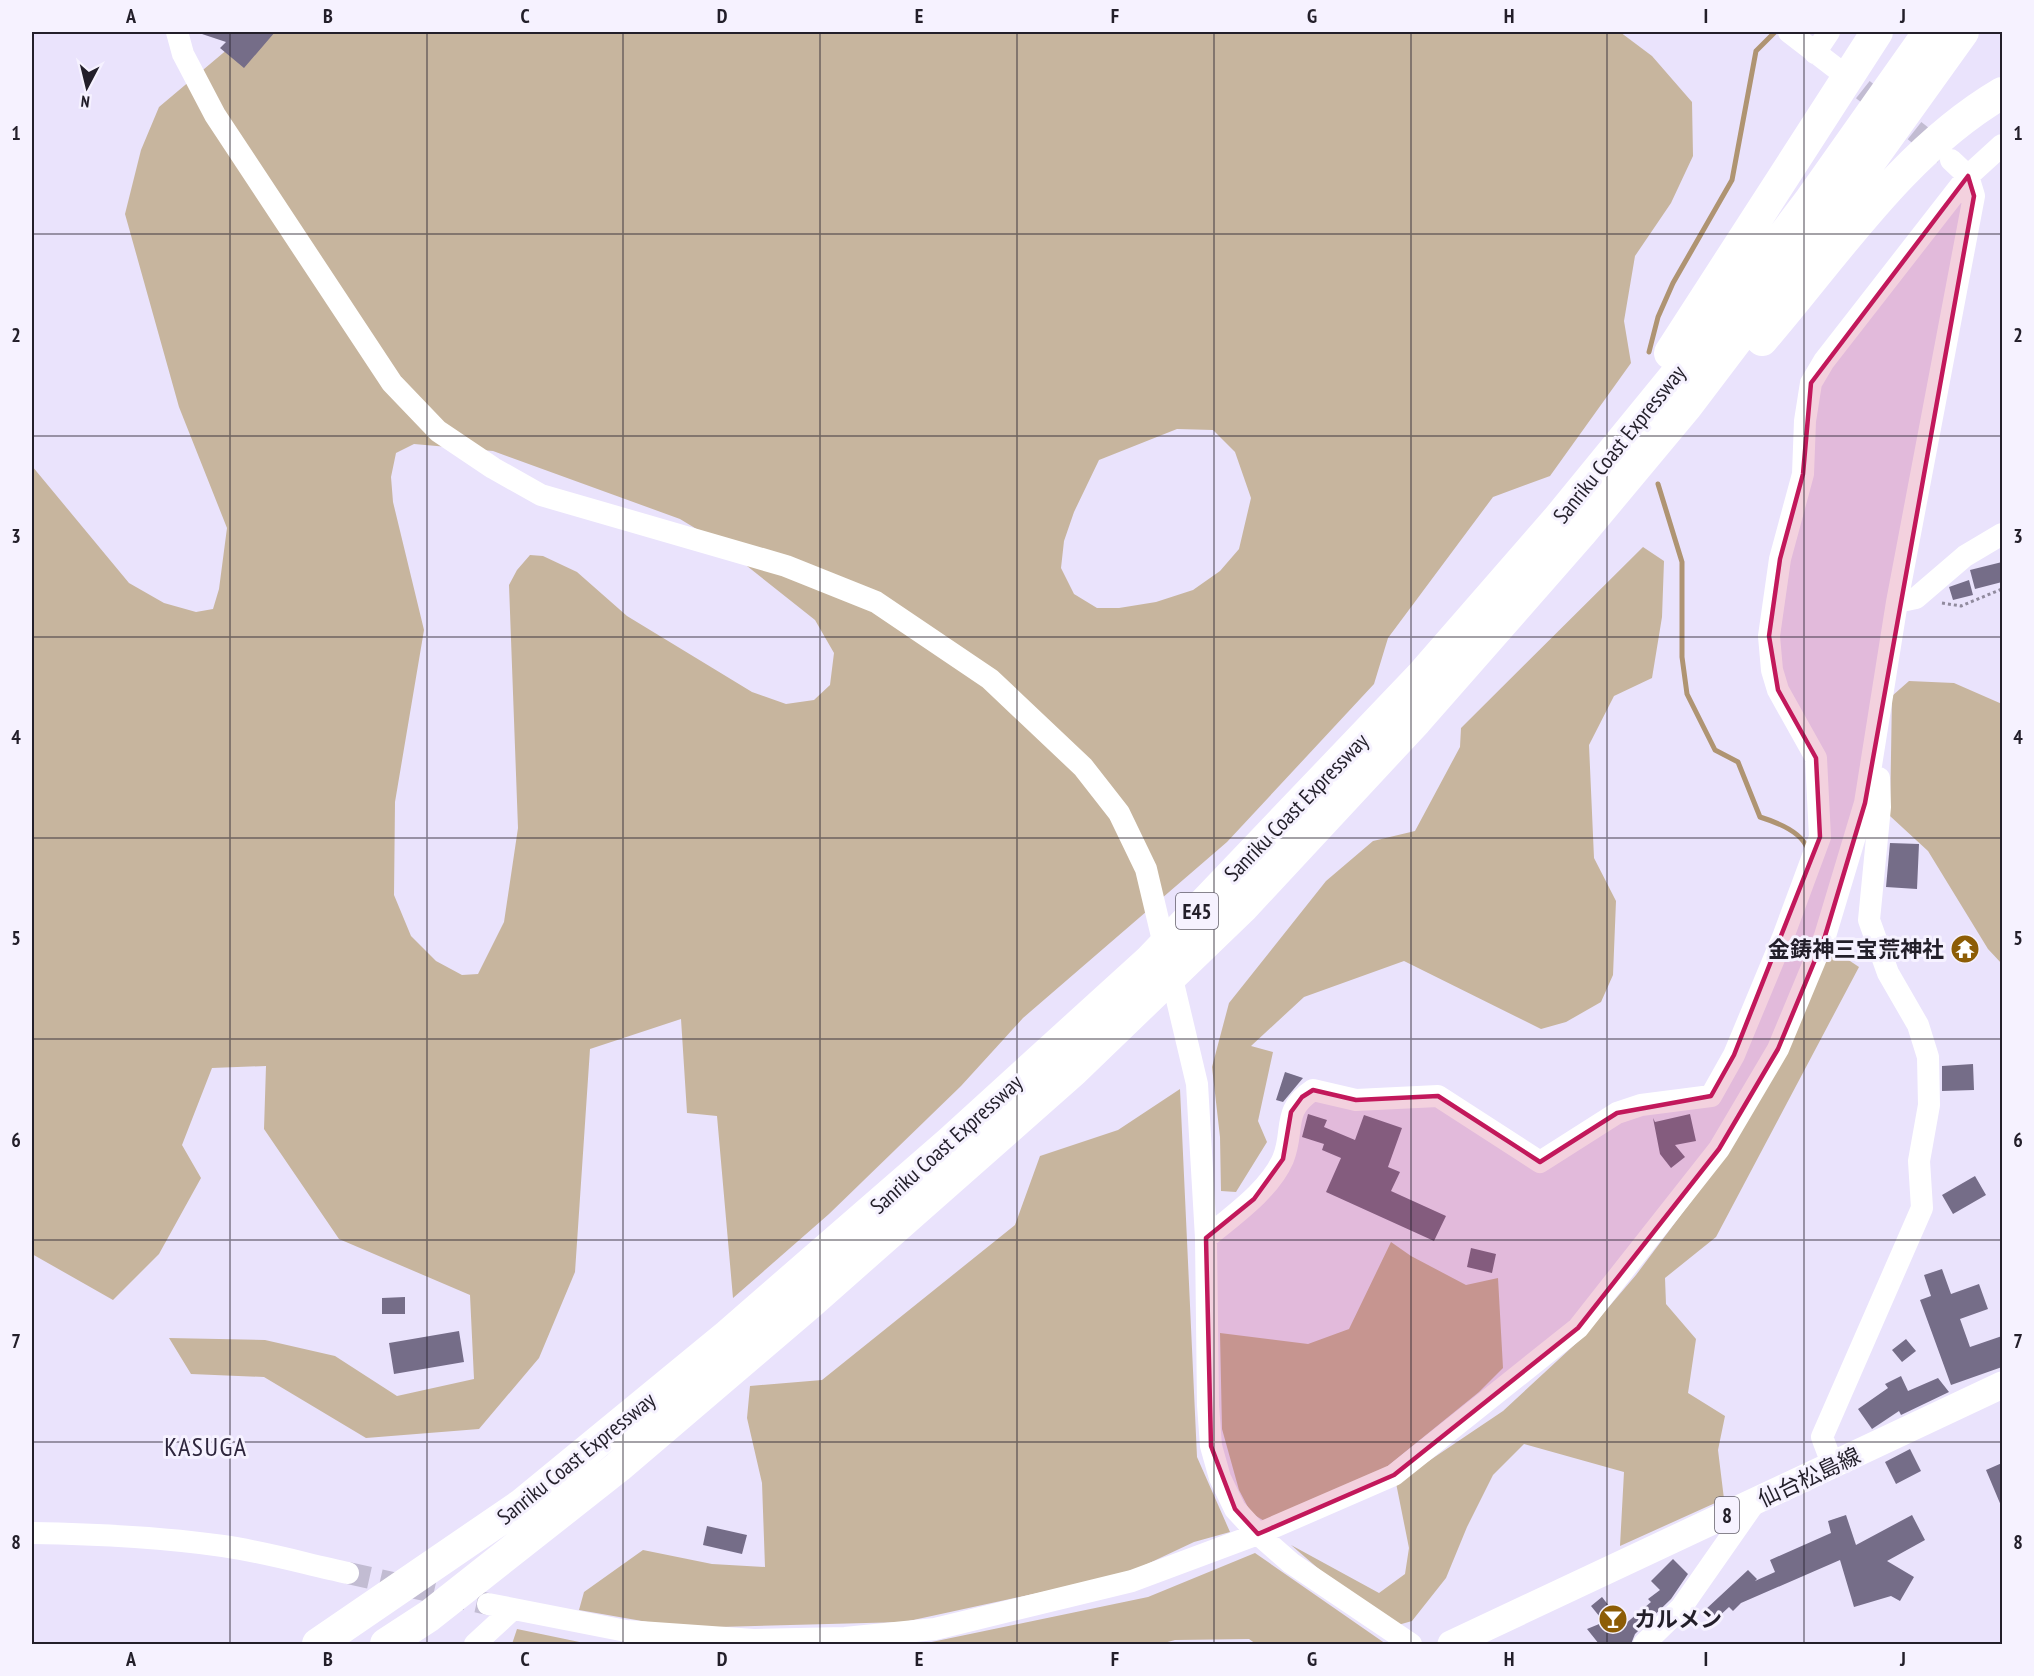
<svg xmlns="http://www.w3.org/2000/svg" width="2034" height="1676" viewBox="0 0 2034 1676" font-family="'PT Sans Narrow','Noto Sans JP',sans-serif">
<rect width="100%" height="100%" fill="#eae3fc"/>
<path fill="#c7b59e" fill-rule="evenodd" d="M248 32H1620L1652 56 1692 102 1693 156 1671 203 1635 256 1624 321 1631 363 1550 476 1493 497 1388 638 1374 684 1227 842 1023 1018 961 1086 829 1214 733 1298 717 1116 687 1113 681 1019 590 1049 575 1272 539 1358 479 1429 366 1438 264 1377 191 1374 169 1338 265 1340 335 1356 397 1396 474 1379 470 1295 339 1239 264 1129 266 1066 212 1068 182 1145 201 1178 159 1254 113 1300 32 1254V466L129 583 164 603 196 612 213 609 219 589 227 528 179 407 125 214 141 150 159 107ZM1177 429 1213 430 1235 452 1251 498 1239 549 1220 571 1193 590 1156 602 1119 608H1097L1074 594 1061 568 1064 541 1074 512 1099 460ZM414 444 493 451 680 519 713 539 815 620 834 653 830 685 814 700 786 704 752 692 627 616 577 572 543 556 530 555 517 570 509 585 518 828 504 922 478 974 462 975 436 961 411 936 394 895 395 802 424 630 393 502 391 477 396 453Z
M1643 547 1664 561 1662 617 1652 678 1614 696 1589 745 1594 858 1616 901 1613 975 1601 1002 1566 1022 1541 1029 1404 961 1304 997 1251 1046 1273 1052 1258 1121 1267 1142 1236 1192 1221 1191 1220 1137 1212 1067 1229 1003 1326 881 1373 841 1415 831 1460 747 1461 728Z
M1909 681 1954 683 2002 704V964L1988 949 1928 851 1890 816 1892 696Z
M1832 949 1859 967 1716 1237 1665 1278 1666 1304 1696 1339 1688 1393 1725 1416 1718 1450 1724 1499 1620 1546 1624 1472 1524 1444 1493 1475 1467 1527 1446 1578 1412 1621 1398 1625 1320 1570 1291 1545 1379 1593 1405 1574 1409 1548 1396 1483 1503 1411 1584 1336 1636 1275 1710 1176Z
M1180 1089 1197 1457 1230 1532 1194 1542 1126 1574 904 1622 682 1628 579 1610 584 1592 643 1550 712 1564 765 1567 762 1483 747 1418 750 1386 822 1380 1015 1225 1040 1156 1118 1130Z
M1391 1242 1411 1256 1466 1285 1498 1278 1503 1368 1479 1392 1384 1469 1266 1522 1251 1513 1239 1490 1222 1429 1220 1333 1308 1344 1349 1329Z
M1255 1553 1386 1644H1256L1249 1639 1175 1640 1160 1644H922L1148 1597Z
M517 1629 589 1644H512Z"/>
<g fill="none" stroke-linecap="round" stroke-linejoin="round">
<path stroke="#af9472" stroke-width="5" d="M1649 352 1658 317 1673 283 1732 180 1756 51 1775 32
M1658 484 1682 562V657L1687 694 1715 750 1738 762 1760 817C1776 822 1801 831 1807 848"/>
</g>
<path fill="#756d88" d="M202 32H275L244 68 220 48 226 42 202 34Z
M2002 562V582L1975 589 1970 570Z
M1969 580 1973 595 1953 600 1949 587Z
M1890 843 1919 844 1917 889 1886 887Z
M1973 1064 1974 1090 1942 1091V1066Z
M1285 1072 1303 1078 1283 1102 1276 1100Z
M1308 1114 1327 1120 1324 1127 1355 1140 1364 1115 1402 1128 1388 1167 1400 1172 1391 1191 1446 1216 1434 1241 1326 1192 1341 1158 1322 1150 1324 1144 1302 1137Z
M1690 1114 1696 1141 1675 1145 1685 1157 1671 1168 1660 1154 1653 1118 1655 1122Z
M1975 1176 1986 1195 1953 1214 1942 1195Z
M1471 1248 1496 1254 1492 1273 1467 1267Z
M1942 1269 1951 1294 1979 1284 1988 1309 1960 1319 1970 1347 2002 1336V1367L1951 1385 1920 1300 1931 1296 1924 1275Z
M405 1297V1314H382V1298Z
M459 1331 464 1362 394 1374 389 1343Z
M1906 1339 1916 1351 1902 1362 1892 1350Z
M1901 1376 1908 1391 1938 1378 1949 1392 1901 1415 1899 1411 1872 1429 1858 1409 1888 1388 1885 1384Z
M1910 1449 1921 1471 1896 1484 1885 1462Z
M2002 1463V1508L1986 1470Z
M1846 1515 1856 1545 1912 1515 1925 1540 1887 1561 1914 1577 1900 1601 1891 1596 1854 1607 1840 1560 1741 1603 1733 1611 1729 1607 1715 1620 1705 1610 1748 1570 1757 1579 1755 1581 1775 1572 1770 1560 1831 1533 1828 1521Z
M707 1526 747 1535 742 1554 703 1545Z
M1673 1559 1688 1574 1671 1599 1635 1634 1631 1644H1599L1587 1629 1604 1622 1591 1606 1602 1597 1624 1625 1651 1602 1648 1599 1660 1590 1651 1581Z"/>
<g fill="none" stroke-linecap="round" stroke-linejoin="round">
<path stroke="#c2bcd2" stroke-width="22" stroke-dasharray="22 11" stroke-linecap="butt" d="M1837 69 1944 154
M348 1573 488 1604"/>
<path stroke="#908a9d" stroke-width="3" stroke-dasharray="3 3" stroke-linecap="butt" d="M1942 603 1961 606 2002 589"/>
<path stroke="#fff" stroke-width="22" d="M177 32 183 54 215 115 392 383 438 431 493 468 541 495 786 566 876 602 990 679 1083 767 1119 813 1146 869 1197 1084 1206 1238 1208 1405 1211 1446 1220 1478 1235 1509 1258 1534 1291 1563 1411 1644
M1789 32 1837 69
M1815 53 1829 32
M1897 602 1916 598 1965 556 2002 534
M1206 1238C1232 1216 1269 1191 1283 1159 1295 1130 1281 1111 1313 1090L1356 1100 1438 1096 1540 1162 1617 1113 1641 1105 1711 1096 1734 1055 1783 937 1820 837 1816 758 1778 690 1772 670 1769 636 1780 559 1803 474 1805 421 1811 383 1824 361 1968 176 2002 145
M1833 1466 1822 1437 1922 1208 1919 1161 1929 1105 1928 1057 1918 1025 1888 973 1869 920 1880 807 1879 778
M32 1533C96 1534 159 1537 223 1546 265 1552 306 1564 348 1573
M488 1604 626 1631 754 1640 845 1638 935 1629 1132 1581 1258 1534 1394 1475 1578 1328 1719 1149 1778 1049 1825 936 1865 803 1897 602 1974 196 1968 176 1951 160
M475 1644 513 1609
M1644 1644 1681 1608 1755 1502"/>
<path stroke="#fff" stroke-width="27" d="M1451 1644 2002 1385"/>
<path stroke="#fff" stroke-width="32" d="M1762 340C1837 253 1902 152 2002 93
M1670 353 1877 32
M318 1644 521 1505 728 1335 950 1142 1150 960 1422 675 1557 520 1718 323 1811 199 1929 32
M386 1644 429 1616 618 1467 809 1304 1073 1071 1242 908 1416 721 1581 533 1686 407 1834 212 1963 32"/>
</g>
<path fill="#c2185b" fill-opacity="0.2" stroke="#c2185b" stroke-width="4.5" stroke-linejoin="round" d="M1968 176 1974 196 1865 803 1825 936 1778 1049 1719 1149 1578 1328 1394 1475 1258 1534 1235 1509 1211 1446 1206 1238 1254 1199 1283 1159 1291 1112 1302 1097 1313 1090 1356 1100 1438 1096 1540 1162 1617 1113 1711 1096 1734 1055 1820 837 1816 758 1778 690 1769 636 1780 559 1803 474 1811 383Z"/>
<path fill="none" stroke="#231f2a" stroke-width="1.5" stroke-opacity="0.55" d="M230 32V1644M427 32V1644M623 32V1644M820 32V1644M1017 32V1644M1214 32V1644M1411 32V1644M1607 32V1644M1804 32V1644M32 234H2002M32 436H2002M32 637H2002M32 838H2002M32 1039H2002M32 1240H2002M32 1442H2002"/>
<defs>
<g id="temple-disc" transform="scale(1.5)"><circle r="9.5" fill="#8d5d06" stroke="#f6f2ff"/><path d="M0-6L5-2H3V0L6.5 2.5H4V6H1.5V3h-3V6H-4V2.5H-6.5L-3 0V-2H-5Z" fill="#fff"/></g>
<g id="bar-disc" transform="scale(1.5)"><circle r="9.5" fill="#8d5d06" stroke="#f6f2ff"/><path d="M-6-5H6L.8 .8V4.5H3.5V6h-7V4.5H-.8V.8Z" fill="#fff"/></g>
</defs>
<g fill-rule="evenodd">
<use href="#temple-disc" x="1965" y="949"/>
<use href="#bar-disc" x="1613" y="1619"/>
</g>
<g text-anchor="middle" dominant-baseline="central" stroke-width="6" stroke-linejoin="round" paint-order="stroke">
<g fill="#f6f2ff" stroke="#625e6a" stroke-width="1.5">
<rect x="1176" y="893" width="42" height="36" rx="4.5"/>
<rect x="1715" y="1497" width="24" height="36" rx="4.5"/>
</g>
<g font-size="21" font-weight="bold" fill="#231f2a">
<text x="1197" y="911">E45</text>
<text x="1727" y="1515">8</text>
</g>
<g font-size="22" fill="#231f2a" stroke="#f6f2ff">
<text transform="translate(1619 444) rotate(-51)">Sanriku Coast Expressway</text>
<text transform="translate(1296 807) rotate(-46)">Sanriku Coast Expressway</text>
<text transform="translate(946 1144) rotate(-42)">Sanriku Coast Expressway</text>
<text transform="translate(576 1458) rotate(-39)">Sanriku Coast Expressway</text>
<text transform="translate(1809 1477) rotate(-25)">仙台松島線</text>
</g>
<g font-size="22" font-weight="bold" fill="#231f2a" stroke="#f6f2ff" text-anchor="end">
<text x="1944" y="949">金鋳神三宝荒神社</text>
<text x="1634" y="1619" text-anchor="start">カルメン</text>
</g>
<g font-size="26" letter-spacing="1.5" fill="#2e263d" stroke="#f6f2ff">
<text x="206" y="1446">KASUGA</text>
</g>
</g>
<rect width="2034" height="1676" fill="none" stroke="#f6f2ff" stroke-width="66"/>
<g transform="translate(87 87) rotate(187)" stroke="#f6f2ff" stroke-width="4.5" paint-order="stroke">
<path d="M0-4.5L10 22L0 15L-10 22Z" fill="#231f2a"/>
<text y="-9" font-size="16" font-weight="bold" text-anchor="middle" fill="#231f2a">N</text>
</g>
<rect x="33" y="33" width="1968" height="1610" fill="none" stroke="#231f2a" stroke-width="2"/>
<g font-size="20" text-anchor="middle" font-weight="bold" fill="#231f2a">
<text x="131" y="23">A</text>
<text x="328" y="23">B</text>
<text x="525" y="23">C</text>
<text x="722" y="23">D</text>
<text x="919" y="23">E</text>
<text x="1115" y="23">F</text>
<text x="1312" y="23">G</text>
<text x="1509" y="23">H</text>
<text x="1706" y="23">I</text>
<text x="1903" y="23">J</text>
<text x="16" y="140">1</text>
<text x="2018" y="140">1</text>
<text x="16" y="342">2</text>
<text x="2018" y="342">2</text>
<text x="16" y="543">3</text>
<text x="2018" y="543">3</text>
<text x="16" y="744">4</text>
<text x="2018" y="744">4</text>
<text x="16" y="945">5</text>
<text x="2018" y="945">5</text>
<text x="16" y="1147">6</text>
<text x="2018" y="1147">6</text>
<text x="16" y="1348">7</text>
<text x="2018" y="1348">7</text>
<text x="16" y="1549">8</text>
<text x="2018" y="1549">8</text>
<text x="131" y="1666">A</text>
<text x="328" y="1666">B</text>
<text x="525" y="1666">C</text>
<text x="722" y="1666">D</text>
<text x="919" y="1666">E</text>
<text x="1115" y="1666">F</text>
<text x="1312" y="1666">G</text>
<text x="1509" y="1666">H</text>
<text x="1706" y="1666">I</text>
<text x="1903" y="1666">J</text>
</g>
</svg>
